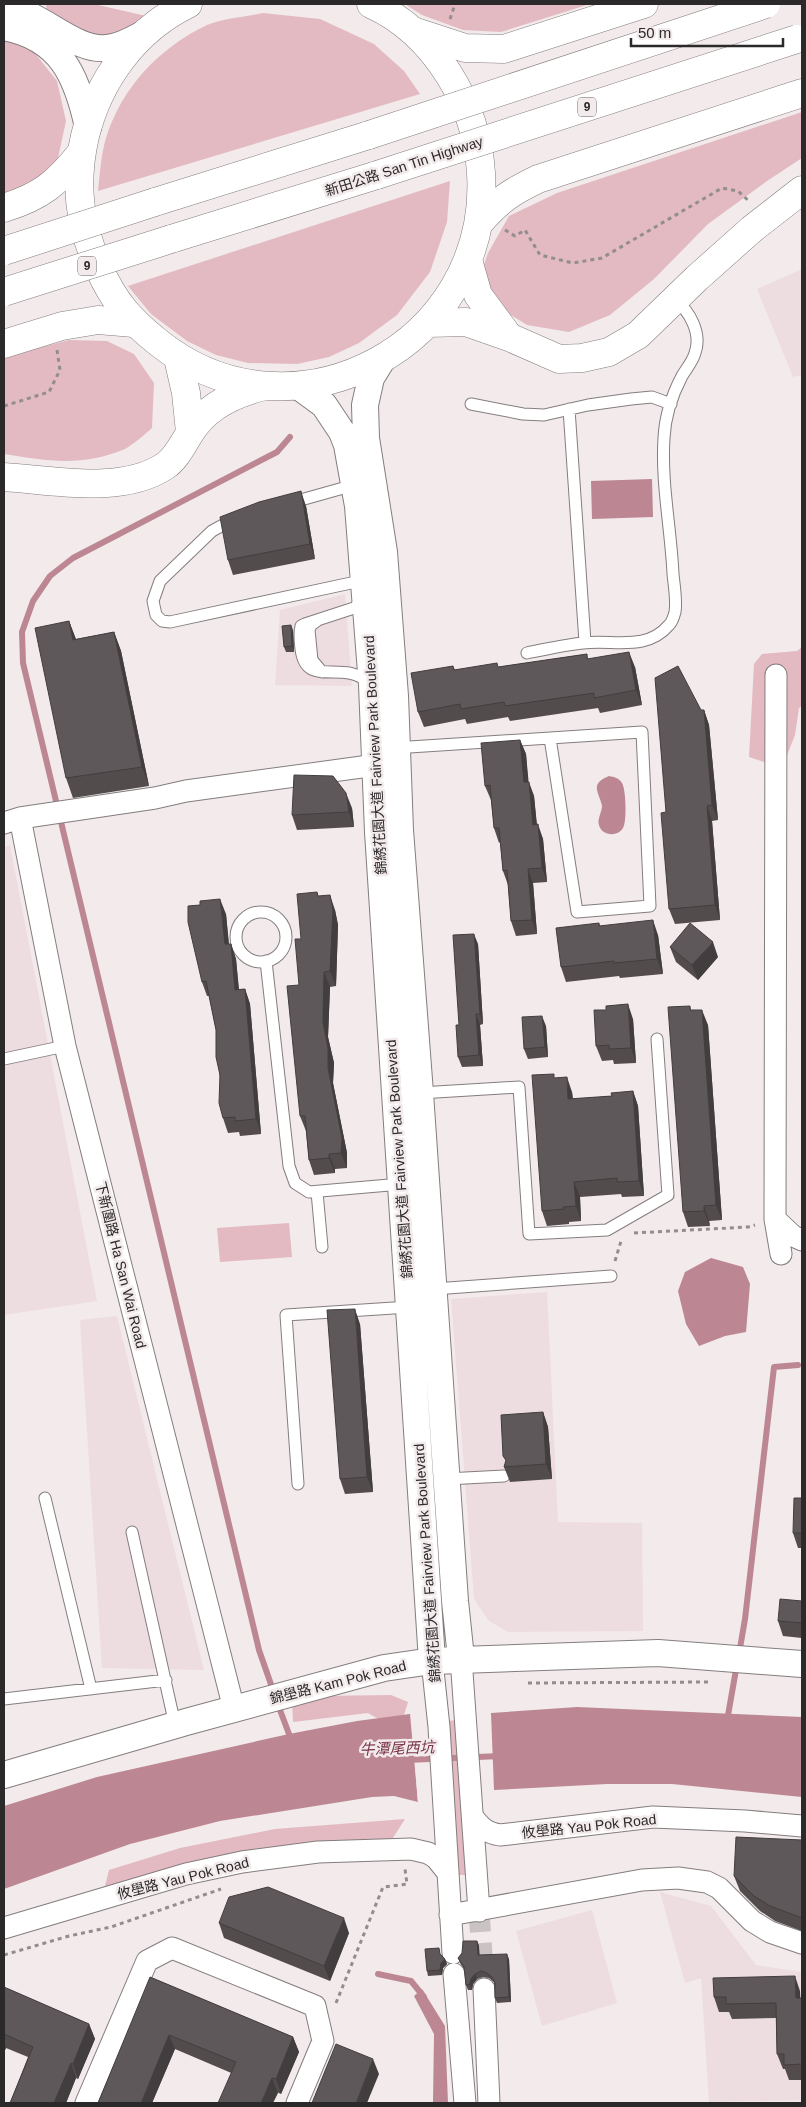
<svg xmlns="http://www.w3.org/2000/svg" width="806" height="2107" viewBox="0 0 806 2107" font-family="Helvetica,'Noto Sans TC',sans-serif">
<rect width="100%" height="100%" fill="#f2eaeb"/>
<path fill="#eedde0" d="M802 269V375L793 377 757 289Z
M345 594 352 686 275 685 280 610Z
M10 845 97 1301 4 1315V847Z
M547 1292 558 1522 642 1523 643 1631 508 1632 489 1621 474 1599 451 1299Z
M117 1316 204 1670 102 1668 80 1320Z
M660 1892 711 1906 756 1965 802 1972V2100L709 2102 701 1978 685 1983Z
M592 1910 617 2003 542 2026 516 1931Z"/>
<path fill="#e3bac2" d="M46 4H94L146 16 108 51 47 15Z
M405 4H590L501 32 463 30 422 15Z
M263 13 320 19 374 44 404 71 420 94 98 191C100 174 101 154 106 138 122 87 159 48 207 25 224 18 246 17 263 13Z
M4 39 30 47 57 81 66 121 58 158 40 179 4 194Z
M802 112V158L767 181 708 224 654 279 610 315 569 332 527 325 496 306 481 273 488 253 509 216 557 193Z
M450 181 447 222 430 272 397 315 359 343 329 357 297 364 248 363 216 355 187 341 151 314 128 286Z
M69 340 107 341 134 354 154 383 152 428C144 435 134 444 125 449 82 467 47 461 4 454V357Z
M802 647V706L799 708 795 735 782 768 749 757 754 664 762 654 797 651Z
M289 1223 292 1257 220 1262 217 1228Z
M391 1695 408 1702 399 1731 368 1713 293 1722 292 1700 318 1696Z
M458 1720 469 1875H459L448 1721Z
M405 1819 391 1841 104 1890 109 1870 180 1848 275 1829Z"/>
<path fill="#bc8692" d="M652 479 653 517 592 519 591 481Z
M609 776C614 777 619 778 622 783 626 789 627 822 623 828 617 838 601 835 599 825 597 819 602 812 602 806 599 792 589 784 609 776Z
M711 1258 743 1267 750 1284 746 1332 725 1336 699 1346 686 1324 678 1291 685 1272Z
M577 1707 802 1717V1797L672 1784H607L494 1790 491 1713Z
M410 1714 418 1802 394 1796 372 1797 220 1821 130 1844 4 1889V1806L97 1777 289 1734 357 1721Z
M422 1989 445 2026 448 2103H433L434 2034 414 1996Z"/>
<path fill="#f2eaeb" d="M411 1712 413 1714 420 1802 418 1804Z"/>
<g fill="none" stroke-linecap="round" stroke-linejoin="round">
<path stroke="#bc8692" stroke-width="6" d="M739 1654 745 1619 774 1367 798 1365
M274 1693 259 1650 23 663 22 632 33 601 50 576 73 558 277 452 290 437
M277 1702 289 1734
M727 1721 737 1664
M406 1760 501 1756
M378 1974 411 1981 424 1997"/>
<path stroke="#cac3c4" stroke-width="21" stroke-dasharray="21 11" stroke-linecap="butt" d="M479 1911 484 1983"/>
<g stroke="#847d7e" stroke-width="13">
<path id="service" d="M471 404 523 414 544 415 588 405 631 399 652 397 671 404
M569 409 585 642
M290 503 354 485
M234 519 212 531 160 581 153 601 156 615 162 621 170 622 365 580
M365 599 354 608 305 624 301 626C299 634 300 641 301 649 306 690 343 658 369 683
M318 620 311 625 309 630 312 660 322 672
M527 653C546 649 564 645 583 643 613 639 646 652 669 625 672 622 674 616 675 612 677 601 674 585 673 574 671 529 661 483 664 438 665 417 672 395 682 376 686 369 693 361 695 353 702 334 690 311 675 300
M394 748 642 732 650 906 577 912 550 738
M236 937a25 25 0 1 1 50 0a25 25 0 1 1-50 0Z
M266 961 289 1166 295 1183 309 1192 401 1184
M4 1059 65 1046
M420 1093 519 1087 529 1234 607 1230 668 1195 657 1039
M317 1192 322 1247
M434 1289 611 1276
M446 1479 504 1476
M298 1484 286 1315 409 1307
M45 1498 91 1689
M132 1532 175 1725
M4 1699 166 1680"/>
</g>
<g stroke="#847d7e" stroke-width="23">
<path id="minor" d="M776 675 775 1219 781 1254
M20 818 65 1046 234 1709
M4 823 20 818 155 798 186 791 391 763
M775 1219 793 1236 802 1240
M461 1658 479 1911
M432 1661 439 1727 453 1953
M473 1817C481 1828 487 1833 500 1835L653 1817 745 1821 802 1826
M450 1915 642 1880 678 1878 707 1882 719 1888 752 1921 770 1932 802 1943
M4 1928 186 1874 242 1862 318 1852 411 1849 428 1853 436 1858 448 1873
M454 1974 465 2103
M484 1989 489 2103
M86 2103 147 1961 172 1948 315 2006 323 2041 297 2103"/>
</g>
<g stroke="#847d7e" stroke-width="28">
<path id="tertiary" d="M4 7C41 12 74 52 107 48 120 47 132 40 143 34
M4 27C61 38 77 76 88 127
M382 360 371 378 365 405 366 438 384 552 395 696 400 830 420 1093 455 1601 461 1658
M298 386 324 405 342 432 347 445 358 506 372 685 378 832 432 1661
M4 1775 186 1722 384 1668 432 1661 658 1653 802 1664"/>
</g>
<g stroke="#847d7e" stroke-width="29">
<path id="secondary" d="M188 4C135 30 99 79 85 136 74 184 79 224 99 268 114 302 130 320 159 343 294 450 492 345 481 173 477 105 435 33 371 4
M468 260 478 295 509 337
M428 323 466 322 509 337 559 359 582 358 609 352 638 335 697 278 752 229 802 190
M178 358 186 393 190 432
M4 477C53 480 121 495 165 466 176 459 183 444 190 433 206 406 235 393 265 386"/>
</g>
<g stroke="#847d7e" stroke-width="29">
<path id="motorway" d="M413 31 465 48 504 49 644 4
M155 202 369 135
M4 208C42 196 57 183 81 153
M479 223C499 200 511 192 538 179L802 93
M171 239 377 175
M4 344 62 326 98 320 134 323"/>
</g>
<path stroke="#928d8e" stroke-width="3" stroke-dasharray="4 4" stroke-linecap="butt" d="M450 19 455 4
M505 230 515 236 525 230 540 255 573 263 602 258 722 188 738 191 750 202
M4 406 49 392 60 370 57 350
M634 1233 748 1227 755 1225
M615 1261 621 1241
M528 1683 709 1682
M4 1955 69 1936 111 1927 221 1889
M336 2003 383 1887 407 1884 405 1869"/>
<use href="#service" stroke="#fff" stroke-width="11"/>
<use href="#minor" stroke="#fff" stroke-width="21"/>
<use href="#tertiary" stroke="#fff" stroke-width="26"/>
<use href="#secondary" stroke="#fff" stroke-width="28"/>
<use href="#motorway" stroke="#fff" stroke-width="28"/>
<g stroke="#847d7e" stroke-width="29" stroke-linecap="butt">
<path id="motorway-bridge" d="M369 135 766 4
M377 175 797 39
M4 251 155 202
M4 292 171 239"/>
</g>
<use href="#motorway-bridge" stroke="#fff" stroke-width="28"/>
</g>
<path fill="#524c4d" d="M306 506 315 559 233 575 228 560Z
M69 621 76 639 114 632 121 651 149 786 73 798 66 778Z
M293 630 294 652H286L284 647Z
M587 654 588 659 635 667 642 705 600 713 598 708 510 721 508 717 467 724 465 719 424 727 418 712 453 666 455 670 498 667Z
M701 710H704L709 725 718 820 712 821 720 920 675 924 669 909 666 812Z
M520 740 526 754 528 782 534 796 537 825 543 839 547 882 533 883 537 934 516 936 511 921 508 885 503 871 500 842 499 843 494 828 491 800 485 786Z
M352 808 354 827 297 830 292 815Z
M317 892 318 896 335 910 338 925 336 986 330 987 328 1037 334 1063 333 1083 347 1153V1168L335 1169V1173L314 1175 309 1160 306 1131 300 1116 299 985 301 939Z
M226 914 229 944H231L236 959 239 989H245L250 1004 261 1134 240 1136 239 1132 228 1133 223 1118 216 1030 209 996H207L202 982Z
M599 923 600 926 658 935 663 974 620 978 619 976 566 982 561 967Z
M478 944 483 1024 480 1025 483 1066 462 1067 458 1057 459 1025Z
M670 947 718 957 698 980 676 962Z
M690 1006 691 1010 708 1025 722 1220 709 1221 710 1226 688 1227 683 1212Z
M633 1019 636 1063 614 1064 613 1060 602 1061 596 1046Z
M546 1026 548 1057 528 1059 524 1049Z
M555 1078 572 1092 573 1099 612 1096 633 1091 638 1106 644 1196 622 1197 621 1194 580 1197 581 1221 569 1222V1224L547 1226 542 1211Z
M360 1324 373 1492 345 1494 340 1479Z
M543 1412 548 1427 552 1479 510 1482 504 1467 506 1461 503 1456Z
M802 1498V1548H798L793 1533Z
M802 1601V1638L783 1636 778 1621Z
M802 1840V1931L775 1921 760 1911 740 1891 734 1876Z
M219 1923 349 1933 330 1981 224 1938Z
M477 1941 479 1946V1955L509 1959 511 2002 497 2003 495 1998 494 1982 489 1978 483 1977 477 1979 473 1984 472 1990H468L466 1985 465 1970 460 1963 458 1958Z
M441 1955 445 1959 447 1964 443 1968 442 1975 428 1976 427 1971Z
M150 1977 293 2037 299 2052 281 2094 175 2049 152 2103Z
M4 1987 89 2024 95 2039 78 2079 76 2078 66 2103H10L28 2057 6 2048 4 2052Z
M800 1991V1998H802V2080H789L785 2069H783L777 2054 776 2018 732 2019 729 2012H719L714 1997Z"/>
<path fill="#423e3f" d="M301 491 306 506 315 559 310 544Z
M69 621 76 640H73Z
M291 625 293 630 294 652 292 646Z
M114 632 121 651 149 786 142 767Z
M629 652 635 667 642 705 636 690Z
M704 710 709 725 718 820 712 805Z
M520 740 526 754 530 797 524 782Z
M529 782 534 796 538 839 533 825Z
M346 793 352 808 354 827 349 812Z
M707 806 712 821 720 920 715 905Z
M538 824 543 839 547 882 542 868Z
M528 869 533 883 537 934 532 920Z
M330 895 335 910 338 925 336 986 330 971Z
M220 899 226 914 230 959 225 944Z
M653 920 658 935 663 974 657 959Z
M474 934 478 944 483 1024 480 1014Z
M713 942 718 957 698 980 692 965Z
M231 944 236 959 240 1005 235 990Z
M324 972 330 987 328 1037 334 1063 333 1083 347 1153V1168L341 1153 328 1068 323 1022Z
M245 989 250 1004 261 1134 256 1119Z
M628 1004 633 1019 636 1063 631 1048Z
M702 1010 708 1025 722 1220 716 1205Z
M476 1014 480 1025 483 1066 479 1055Z
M542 1016 546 1026 548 1057 545 1047Z
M567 1077 572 1092 574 1114 568 1099Z
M633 1091 638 1106 644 1196 639 1181Z
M329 1154 335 1169V1173L329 1158Z
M574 1182 580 1197 581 1221 576 1206Z
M704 1206 709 1221 710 1226 704 1211Z
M355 1309 360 1324 373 1492 367 1477Z
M543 1412 548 1427 552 1479 546 1464Z
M344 1918 349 1933 330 1981 324 1966Z
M477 1941 479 1946 480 1960 478 1955Z
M507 1954 509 1959 511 2002 509 1997Z
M445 1959 447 1964 443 1968 442 1975 440 1970 441 1963Z
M475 1974 477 1979 473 1984 472 1990 470 1984 471 1979Z
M795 1976 800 1991 801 2013 796 1998Z
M89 2024 95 2039 78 2079 73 2064Z
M169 2035 175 2049 152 2103H141Z
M293 2037 299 2052 281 2094 276 2079Z
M4 2043 6 2048 4 2052Z
M373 2059 379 2074 367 2103H356Z
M71 2063 76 2078 66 2103H54Z
M272 2078 278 2093 273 2103H261Z"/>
<path fill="#5f585a" stroke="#423e3f" d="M301 491 310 544 228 560 220 517 259 502Z
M69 621 73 640 114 632 142 767 66 778 35 628Z
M291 625 292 646 284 647 282 626Z
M629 652 636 690 594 698V693L505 706 504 702 461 709 460 704 418 712 411 673 453 666 454 670 497 663 498 667 587 654V659Z
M678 666 701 710H704L712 805 707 806 715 905 669 909 661 813 666 812 655 678Z
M520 740 524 782H529L533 825 538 824 542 868 528 869 532 920 511 921 507 870 503 871 499 828H494L490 785 485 786 481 743Z
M294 775 333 776 346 793 349 812 292 815Z
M317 892 318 896 330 895 333 910 330 971 324 972 323 1022 328 1048V1068L342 1138 341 1153 329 1154V1158L309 1160 305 1116H300L287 986 299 985 295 939H301L297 894Z
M220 899 225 944H231L235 990 245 989 256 1119 235 1121V1117L223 1118 219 1103 220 1075 216 1057V1030L206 981 202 982 188 922V906L200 905V901Z
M653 920 657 959 614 963V961L561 967 556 928 599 923V926Z
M690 923 713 942 692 965 670 947Z
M474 934 480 1014H476L479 1055 458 1057 456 1025H459L453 935Z
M628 1004 631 1048 609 1049V1045L596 1046 594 1010H606V1006Z
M690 1006V1010H702L716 1205 704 1206V1211L683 1212 668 1007Z
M542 1016 545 1047 524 1049 522 1017Z
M554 1074V1078L567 1077 568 1099 612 1096 611 1093 633 1091 639 1181 617 1182V1178L574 1182 576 1206 563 1207 564 1209 542 1211 532 1075Z
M355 1309 367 1477 340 1479 327 1310Z
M543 1412 546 1464 504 1467 506 1460 503 1456 501 1415Z
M794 1498H802V1533H793Z
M780 1599 802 1601V1623L778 1621Z
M736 1837 802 1840V1918L770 1906 754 1896 734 1876Z
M268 1887 344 1918 324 1966 219 1923 229 1897Z
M463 1941H477L478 1955 507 1954 509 1997 495 1998V1983L492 1977 487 1973 481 1971 475 1974 471 1979 470 1984 466 1985 464 1967 458 1958 462 1953Z
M439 1948 440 1954 445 1959 441 1963 440 1970 427 1971 425 1949Z
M795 1976 796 1998H802V2064L784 2065V2054H777L776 2003 726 2004V1997H714L713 1978Z
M150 1977 293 2037 276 2079 272 2078 261 2103H218L236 2062 169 2035 141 2103H98Z
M4 1987 89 2024 73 2064 71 2063 54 2103H10L33 2047 4 2034Z
M336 2044 373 2059 356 2103H312Z"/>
<g text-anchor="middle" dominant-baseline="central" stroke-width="5" stroke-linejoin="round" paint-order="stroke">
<g fill="#f2eaeb" stroke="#676364" stroke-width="1">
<rect x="578" y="97.5" width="18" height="19" rx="4"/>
<rect x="78" y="256.5" width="18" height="19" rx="4"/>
</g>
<g font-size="12" font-weight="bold" fill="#2c292a">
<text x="587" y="107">9</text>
<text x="87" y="266">9</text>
</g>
<g font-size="14" fill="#2c292a" stroke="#f2eaeb">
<text transform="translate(404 166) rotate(-18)">新田公路 San Tin Highway</text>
<text transform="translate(375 755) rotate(-93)">錦綉花園大道 Fairview Park Boulevard</text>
<text transform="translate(399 1159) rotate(-94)">錦綉花園大道 Fairview Park Boulevard</text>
<text transform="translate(121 1265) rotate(76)">下新圍路 Ha San Wai Road</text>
<text transform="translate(427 1563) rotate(-94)">錦綉花園大道 Fairview Park Boulevard</text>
<text transform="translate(338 1682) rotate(-14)">錦壆路 Kam Pok Road</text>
<text transform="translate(589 1826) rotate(-6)">攸壆路 Yau Pok Road</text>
<text transform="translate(183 1878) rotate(-14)">攸壆路 Yau Pok Road</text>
</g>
<g font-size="15" font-style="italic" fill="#783347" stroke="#f2eaeb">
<text transform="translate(397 1748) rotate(-2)">牛潭尾西坑</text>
</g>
</g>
<rect width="806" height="2107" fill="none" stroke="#2c292a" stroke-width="10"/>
<path d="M631 38v8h152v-8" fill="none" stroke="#2c292a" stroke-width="2.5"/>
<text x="638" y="38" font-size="15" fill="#2c292a" stroke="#f2eaeb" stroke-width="4" paint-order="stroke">50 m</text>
</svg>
